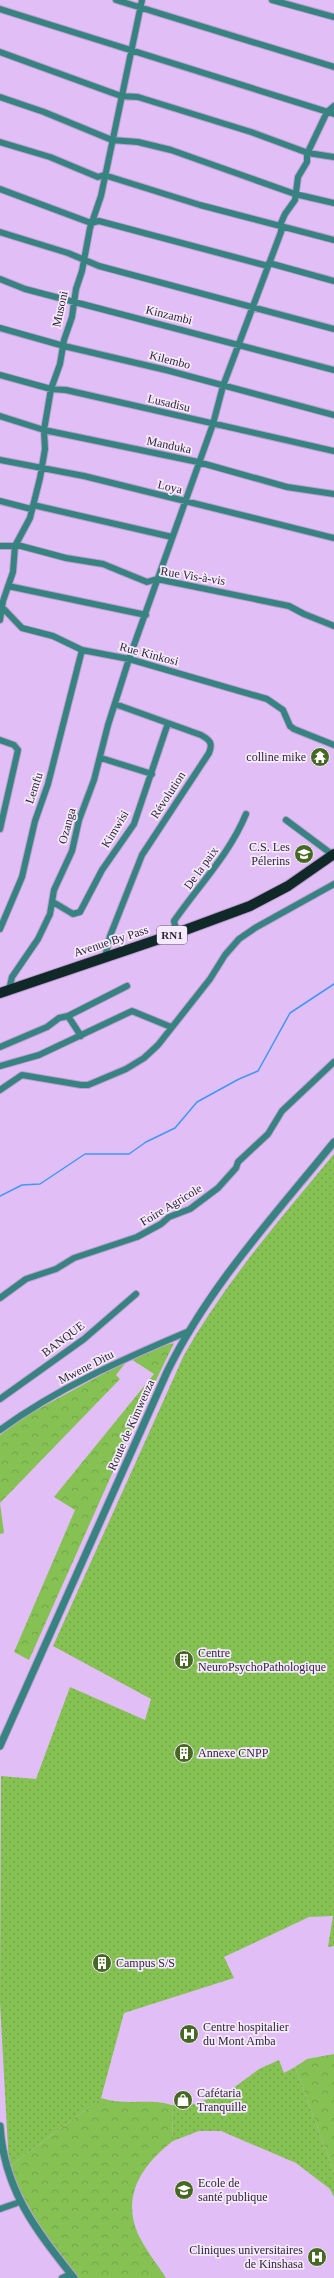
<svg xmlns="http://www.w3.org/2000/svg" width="334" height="2278" viewBox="0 0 334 2278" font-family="'Times New Roman',serif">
<defs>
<pattern id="grass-dots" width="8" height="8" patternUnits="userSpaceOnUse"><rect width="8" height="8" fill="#86c153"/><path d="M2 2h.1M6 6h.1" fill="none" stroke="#74a549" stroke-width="1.8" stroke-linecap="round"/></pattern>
<pattern id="forest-crowns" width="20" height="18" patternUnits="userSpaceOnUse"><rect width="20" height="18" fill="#86c153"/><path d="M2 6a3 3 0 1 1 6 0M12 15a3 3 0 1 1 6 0" fill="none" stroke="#74a549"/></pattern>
</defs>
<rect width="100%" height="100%" fill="#e1bff6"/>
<path fill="url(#grass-dots)" d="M334 1154V1946L328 1947 333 1916 309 1917 224 1957 234 1978 124 2013 101 2098 9 2167 0 2002 1 1776 36 1779 70 1687 145 1720 151 1699 53 1646 184 1355C226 1281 280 1219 334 1154Z
M279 2060 284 2073 295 2067 334 2172V2197L330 2189 296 2163 221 2131H199L173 2141 172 2105H191L228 2092 259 2069Z"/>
<path fill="url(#forest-crowns)" d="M174 1343 128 1438 29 1660 14 1652 75 1510 54 1497 154 1374 131 1359 127 1361 116 1375 120 1379 0 1503 4 1533 0 1534V1435L29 1414 149 1349Z
M334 2054V2172L295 2067 307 2059Z
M101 2098C124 2106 148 2098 172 2105L173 2141C143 2164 121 2195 138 2234 145 2249 157 2264 166 2278H77C49 2242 27 2209 9 2167Z"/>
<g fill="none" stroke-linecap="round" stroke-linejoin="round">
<path stroke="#3d98f8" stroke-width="1.5" d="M0 1196 22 1185 40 1184 85 1154H129L146 1142 175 1128 197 1102 239 1079 258 1071 290 1013 334 984"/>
<g stroke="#bd9fcf" stroke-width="8">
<path id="minor" d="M116 0 334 67
M272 0 334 17
M0 9 334 114
M0 52 121 96 138 97 251 132 308 153 334 157
M0 97 44 112 112 140 138 142 171 150 295 194 334 203
M0 142 50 157 98 177 104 175 200 205 334 240
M0 189 91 223 99 221 268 266
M0 232 68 253 99 266 334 329
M269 263 334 281
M0 279 25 289 334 370
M0 328 64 346 166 370 334 415
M0 375 51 389 66 390 334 451
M0 416 44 430 198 462 287 487 334 494
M0 460 84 476 334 538
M0 501 31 509
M33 505 172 537
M0 546H21L66 558 103 564 147 582 157 579 289 606 304 614 334 626
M8 586 146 615
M1 606 22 628 53 636 82 650 129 659 267 699 283 710 290 726 294 729 334 745
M0 620 3 601 13 572 15 546 30 518 40 478 45 449 44 430 51 389 60 364 64 340 72 317 76 289 82 271 90 228 101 196 142 0
M0 740 14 745 18 750 0 829
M101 758 152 774
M286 820 333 855
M53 902 73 914 80 912 102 870 134 824 168 723
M0 929 22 877 35 821 48 784 82 650
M177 933 174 921C199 885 229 855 246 814
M105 957 110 936 142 855 209 753C213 743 210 740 201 735L115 704
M9 990 12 977 38 939 50 914 54 890 72 851 79 820 94 780 108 725 129 659 213 424 223 386 281 232V223L285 214 295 200 298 177 307 162V154L327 112 334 106
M68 1016 81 1036
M0 1047 47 1027 59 1018 68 1016 127 986
M0 1066 39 1055 132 1011 171 1027
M0 1090 22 1075 81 1085H88L126 1069 144 1058 158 1045 210 979 225 955 239 939 255 928 334 884
M0 1298 26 1279 56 1269 74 1258 137 1237 161 1224 169 1217 190 1209 218 1188 236 1168 238 1162 268 1134 282 1111 334 1062
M0 1399 84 1339 136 1294
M0 1430C56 1389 123 1359 187 1332
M0 2209 17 2203
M62 2278 71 2274"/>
</g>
<g stroke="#bd9fcf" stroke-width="9">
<path id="tertiary" d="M0 1746 167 1372C209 1286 274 1216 334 1142
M0 2126C4 2190 36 2230 74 2278"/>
</g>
<g stroke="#bd9fcf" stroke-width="12">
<path id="trunk" d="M0 993 177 933 250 906 288 886 334 854"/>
</g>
<use href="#minor" stroke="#378381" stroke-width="6"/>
<use href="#tertiary" stroke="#378381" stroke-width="7"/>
<use href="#trunk" stroke="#102928" stroke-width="10"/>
</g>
<defs>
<g id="temple-disc" transform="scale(1)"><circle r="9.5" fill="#456923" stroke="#f5eafb"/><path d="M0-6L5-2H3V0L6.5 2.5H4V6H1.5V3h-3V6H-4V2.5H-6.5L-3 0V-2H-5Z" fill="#fff"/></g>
<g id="school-disc" transform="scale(1)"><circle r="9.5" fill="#456923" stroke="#f5eafb"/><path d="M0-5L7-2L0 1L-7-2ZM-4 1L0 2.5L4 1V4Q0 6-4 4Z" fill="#fff"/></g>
<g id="building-disc" transform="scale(1)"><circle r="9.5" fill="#456923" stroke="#f5eafb"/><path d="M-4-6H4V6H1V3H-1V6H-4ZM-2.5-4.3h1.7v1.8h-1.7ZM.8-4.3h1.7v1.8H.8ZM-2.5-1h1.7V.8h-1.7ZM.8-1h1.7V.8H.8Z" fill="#fff"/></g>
<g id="hospital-disc" transform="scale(1)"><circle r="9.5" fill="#456923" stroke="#f5eafb"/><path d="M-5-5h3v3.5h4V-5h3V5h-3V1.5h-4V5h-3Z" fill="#fff"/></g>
<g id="shop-disc" transform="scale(1)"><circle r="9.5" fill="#456923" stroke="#f5eafb"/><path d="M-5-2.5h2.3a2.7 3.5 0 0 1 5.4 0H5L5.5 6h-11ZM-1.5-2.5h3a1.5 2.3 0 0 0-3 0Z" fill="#fff"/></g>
<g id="university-disc" transform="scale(1)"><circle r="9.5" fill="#456923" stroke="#f5eafb"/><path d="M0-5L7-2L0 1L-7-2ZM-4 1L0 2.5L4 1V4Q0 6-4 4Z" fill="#fff"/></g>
</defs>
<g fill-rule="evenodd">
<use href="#temple-disc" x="320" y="757"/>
<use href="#school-disc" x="304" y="854"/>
<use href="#building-disc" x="184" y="1660"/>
<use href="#building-disc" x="184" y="1753"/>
<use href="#building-disc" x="102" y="1963"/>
<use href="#hospital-disc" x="189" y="2034"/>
<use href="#shop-disc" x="183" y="2100"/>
<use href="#university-disc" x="184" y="2190"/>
<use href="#hospital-disc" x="317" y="2257"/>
</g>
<g text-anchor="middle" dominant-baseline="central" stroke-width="3.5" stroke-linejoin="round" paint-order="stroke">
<rect fill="#f5eafb" stroke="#685c70" stroke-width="1" x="157" y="926" width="30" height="18" rx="3"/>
<g font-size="11" font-weight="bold" fill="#2c1f34">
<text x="172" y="935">RN1</text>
</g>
<g font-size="12" fill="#2c1f34" stroke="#f5eafb">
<text transform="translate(60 309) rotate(-78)">Musoni</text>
<text transform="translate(169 315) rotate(14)">Kinzambi</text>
<text transform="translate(170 360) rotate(14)">Kilembo</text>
<text transform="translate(169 403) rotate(13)">Lusadisu</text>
<text transform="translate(169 445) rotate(12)">Manduka</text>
<text transform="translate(170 487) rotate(13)">Loya</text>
<text transform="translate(193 576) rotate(9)">Rue Vis-à-vis</text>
<text transform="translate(149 654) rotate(15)">Rue Kinkosi</text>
<text transform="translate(34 788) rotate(-72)">Lemfu</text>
<text transform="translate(168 795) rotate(-57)">Révolution</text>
<text transform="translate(67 826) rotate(-75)">Ozanga</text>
<text transform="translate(115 829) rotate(-59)">Kimwisi</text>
<text transform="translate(201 868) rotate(-54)">De la paix</text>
<text transform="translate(111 941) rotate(-18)">Avenue By Pass</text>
<text transform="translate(171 1205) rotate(-31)">Foire Agricole</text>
<text transform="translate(63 1339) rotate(-37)">BANQUE</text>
<text transform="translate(86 1367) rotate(-27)">Mwene Ditu</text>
<text transform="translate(131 1425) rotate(-66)">Route de Kimwenza</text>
</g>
<g font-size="12" fill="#2c1f34" stroke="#f5eafb" text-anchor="start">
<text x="306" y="757" text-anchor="end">colline mike</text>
<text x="290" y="847" text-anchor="end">C.S. Les<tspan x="290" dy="14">Pélerins</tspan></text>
<text x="198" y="1653">Centre<tspan x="198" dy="14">NeuroPsychoPathologique</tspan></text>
<text x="198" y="1753">Annexe CNPP</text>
<text x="116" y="1963">Campus S/S</text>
<text x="203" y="2027">Centre hospitalier<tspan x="203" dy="14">du Mont Amba</tspan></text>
<text x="197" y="2093">Cafétaria<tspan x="197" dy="14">Tranquille</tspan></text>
<text x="198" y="2183">Ecole de<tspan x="198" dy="14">santé publique</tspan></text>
<text x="303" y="2250" text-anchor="end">Cliniques universitaires<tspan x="303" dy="14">de Kinshasa</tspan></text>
</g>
</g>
</svg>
